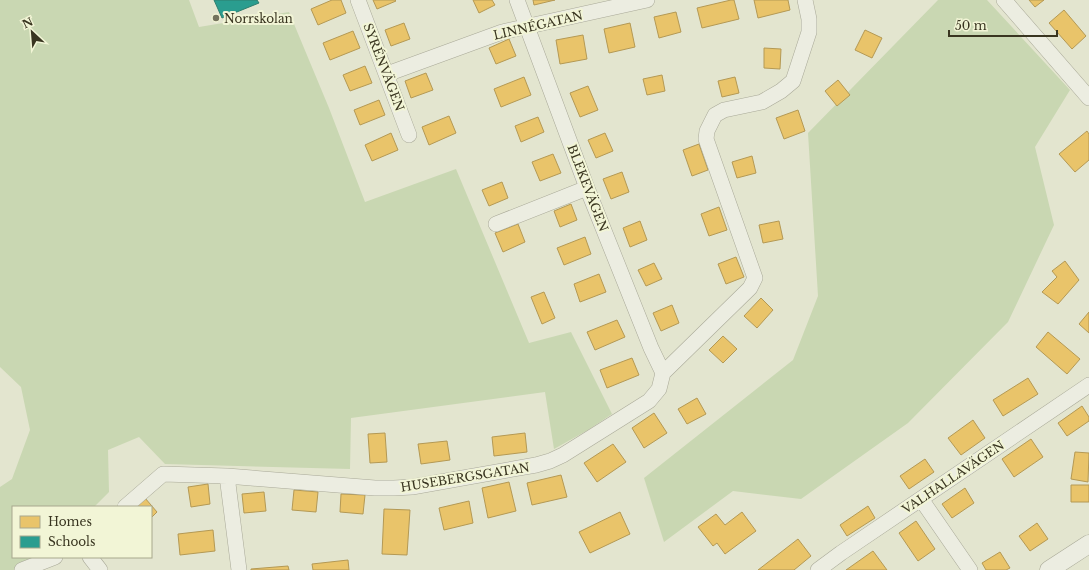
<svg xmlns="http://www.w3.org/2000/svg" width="1089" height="570" viewBox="0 0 1089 570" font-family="'Libre Baskerville',serif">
<rect width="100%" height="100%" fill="#e3e5cf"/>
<path fill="#c9d7b2" d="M0 0H189L199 27 289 12 329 108 365 202 456 169 529 343 571 332 612 414 588 430 554 449 545 392 351 418 350 469 165 464 139 437 108 450 109 492 94 507H13V557H44L32 570H0V487L12 479 30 430 21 387 0 367Z
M938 0H987L1070 90 1035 147 1054 225 1008 322 908 423 801 499 733 491 664 542 644 478 793 360 818 296 808 133Z"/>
<path fill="#e9c46a" stroke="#b49954" d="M332 0H341L346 13 318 25 311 9Z
M373 0H395L396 1 377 9Z
M473 0H492L495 5 479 13Z
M533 0H555L534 5Z
M731 0H734L739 19 702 28 697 8Z
M754 0H788L790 10 758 18Z
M1029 0H1044L1035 7Z
M1064 10 1086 36 1072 49 1049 23Z
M676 12 681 32 659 38 654 17Z
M404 23 410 39 391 46 385 30Z
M630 23 635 47 609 53 604 29Z
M865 30 882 38 872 58 855 50Z
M353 31 360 48 330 60 323 43Z
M583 35 587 59 560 64 556 40Z
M509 39 516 56 496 64 489 48Z
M764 48 781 49 780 69 764 68Z
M365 66 372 83 350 91 343 75Z
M426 73 433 90 411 98 405 81Z
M662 75 665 91 647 95 643 79Z
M524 77 531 95 501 107 494 89Z
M735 77 739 93 722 97 718 81Z
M838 80 850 95 837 106 825 91Z
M588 86 598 110 580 117 570 93Z
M379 100 385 115 360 125 354 110Z
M798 110 805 131 784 139 776 118Z
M449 116 456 133 429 145 422 127Z
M538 117 544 132 521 142 515 126Z
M1087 131 1089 134V160L1075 172 1059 154Z
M391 133 398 150 372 161 365 145Z
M605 133 613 151 596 158 588 140Z
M699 144 708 170 692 176 683 150Z
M553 154 561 173 540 181 532 162Z
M752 156 756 173 737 178 732 162Z
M622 172 629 192 611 199 603 179Z
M502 182 508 198 489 206 482 190Z
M571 204 577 220 560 227 554 211Z
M719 207 727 230 709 236 701 214Z
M640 221 647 240 630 247 623 228Z
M779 221 783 239 763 243 759 225Z
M518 224 525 242 503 252 495 233Z
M585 237 591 254 564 265 557 248Z
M736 257 744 277 726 284 718 264Z
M1065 261 1079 280 1058 304 1042 292 1057 277 1052 271Z
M654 263 662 279 646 286 638 270Z
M599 274 606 292 580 302 574 284Z
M544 292 555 318 542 324 531 297Z
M761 298 773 310 757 328 744 316Z
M672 305 679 323 661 331 653 313Z
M1089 312V333L1079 324Z
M617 320 625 337 595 350 587 332Z
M1048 332 1080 359 1067 374 1036 347Z
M723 336 737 349 723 363 709 350Z
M632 358 639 375 607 388 600 370Z
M1028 378 1038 394 1003 416 993 400Z
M697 398 706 414 687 424 678 409Z
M1082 406 1089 417V421L1067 436 1058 423Z
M654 413 667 433 644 448 632 428Z
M973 420 985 438 961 455 948 438Z
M385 433 387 462 370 463 368 434Z
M525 433 527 452 494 456 492 437Z
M1031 439 1043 457 1014 477 1002 459Z
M447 441 450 460 421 464 418 444Z
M613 444 626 462 597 482 584 463Z
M1075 452 1089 453 1088 482 1071 479Z
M925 459 934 472 909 489 900 476Z
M561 475 567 497 532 505 527 483Z
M509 482 516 511 488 518 482 488Z
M208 484 210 504 191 507 188 487Z
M1071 485H1089V502H1071Z
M965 488 974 503 952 518 942 504Z
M294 490 318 492 316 512 292 510Z
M264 492 266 511 244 513 242 494Z
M341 494 365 495 363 514 340 512Z
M145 498 157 512 151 518V507H134Z
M469 501 473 523 444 530 439 508Z
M868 506 875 518 847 536 840 525Z
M384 509 410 510 407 555 382 554Z
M620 512 630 534 590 553 579 532Z
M742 512 756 531 725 554 717 543 713 546 698 527 716 514 725 525Z
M916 521 935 549 918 561 899 533Z
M1037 523 1048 539 1030 551 1019 536Z
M213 530 215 551 180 555 178 534Z
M798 539 811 556 794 570H758Z
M873 551 887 570H846Z
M1000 552 1010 568 1006 570H986L982 563Z
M348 560 349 570H313L312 564Z
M288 566 289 570H251V569Z"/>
<path fill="#2a9d8f" stroke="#2e7e6e" d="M214 0H257L259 3 222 18Z"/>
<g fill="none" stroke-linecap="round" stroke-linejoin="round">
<g stroke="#a9a998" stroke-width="16">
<path id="minor" d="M358 0 409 135
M517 0 587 188 651 348 663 373
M1004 0 1089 98
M387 74 502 32 647 0
M496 224 587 188
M663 373 750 288 755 278 706 139 707 131 715 115 724 110 762 102 781 91 793 81 809 32V19L805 0
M227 476 239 570
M921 499 970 570
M125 507 163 474 227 476 375 488H394L412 487 536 465 550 461 563 455 649 401 659 389 663 373
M90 557 100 570
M22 570 55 557
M818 570 841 553 1089 385"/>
</g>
<g stroke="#a9a998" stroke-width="19">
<path id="tertiary" d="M1049 570 1089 544"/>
</g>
<use href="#minor" stroke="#ecede1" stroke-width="15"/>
<use href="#tertiary" stroke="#ecede1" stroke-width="18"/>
</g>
<circle fill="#74735d" stroke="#f2f5d6" stroke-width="1.5" cx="216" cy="18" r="4"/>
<g text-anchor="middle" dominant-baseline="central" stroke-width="4" stroke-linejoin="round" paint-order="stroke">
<g font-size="12" fill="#393520" stroke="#f2f5d6" text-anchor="start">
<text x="224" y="18">Norrskolan</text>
</g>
<g font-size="12" fill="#393520" stroke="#f2f5d6">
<text transform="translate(538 25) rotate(-13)">LINNÉGATAN</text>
<text transform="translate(384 67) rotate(69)">SYRÉNVÄGEN</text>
<text transform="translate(588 188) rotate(69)">BLEKEVÄGEN</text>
<text transform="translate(465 477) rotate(-9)">HUSEBERGSGATAN</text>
<text transform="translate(953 477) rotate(-34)">VALHALLAVÄGEN</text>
</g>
</g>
<rect x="12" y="506" width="140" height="52" fill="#f2f5d6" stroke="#a8a88d"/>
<rect x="20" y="516" width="20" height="12" fill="#e9c46a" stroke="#a8a88d"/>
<text x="48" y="526" font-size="12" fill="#393520">Homes</text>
<rect x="20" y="536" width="20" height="12" fill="#2a9d8f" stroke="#a8a88d"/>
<text x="48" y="546" font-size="12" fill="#393520">Schools</text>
<g transform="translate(32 32) rotate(334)" stroke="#f2f5d6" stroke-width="3" paint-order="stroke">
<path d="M0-3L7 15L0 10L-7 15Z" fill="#393520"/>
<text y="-6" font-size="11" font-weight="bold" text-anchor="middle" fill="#393520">N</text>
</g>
<path d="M949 30v6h108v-6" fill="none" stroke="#393520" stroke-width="2"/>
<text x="955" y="30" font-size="12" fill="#393520" stroke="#f2f5d6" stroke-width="3" paint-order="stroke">50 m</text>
</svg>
